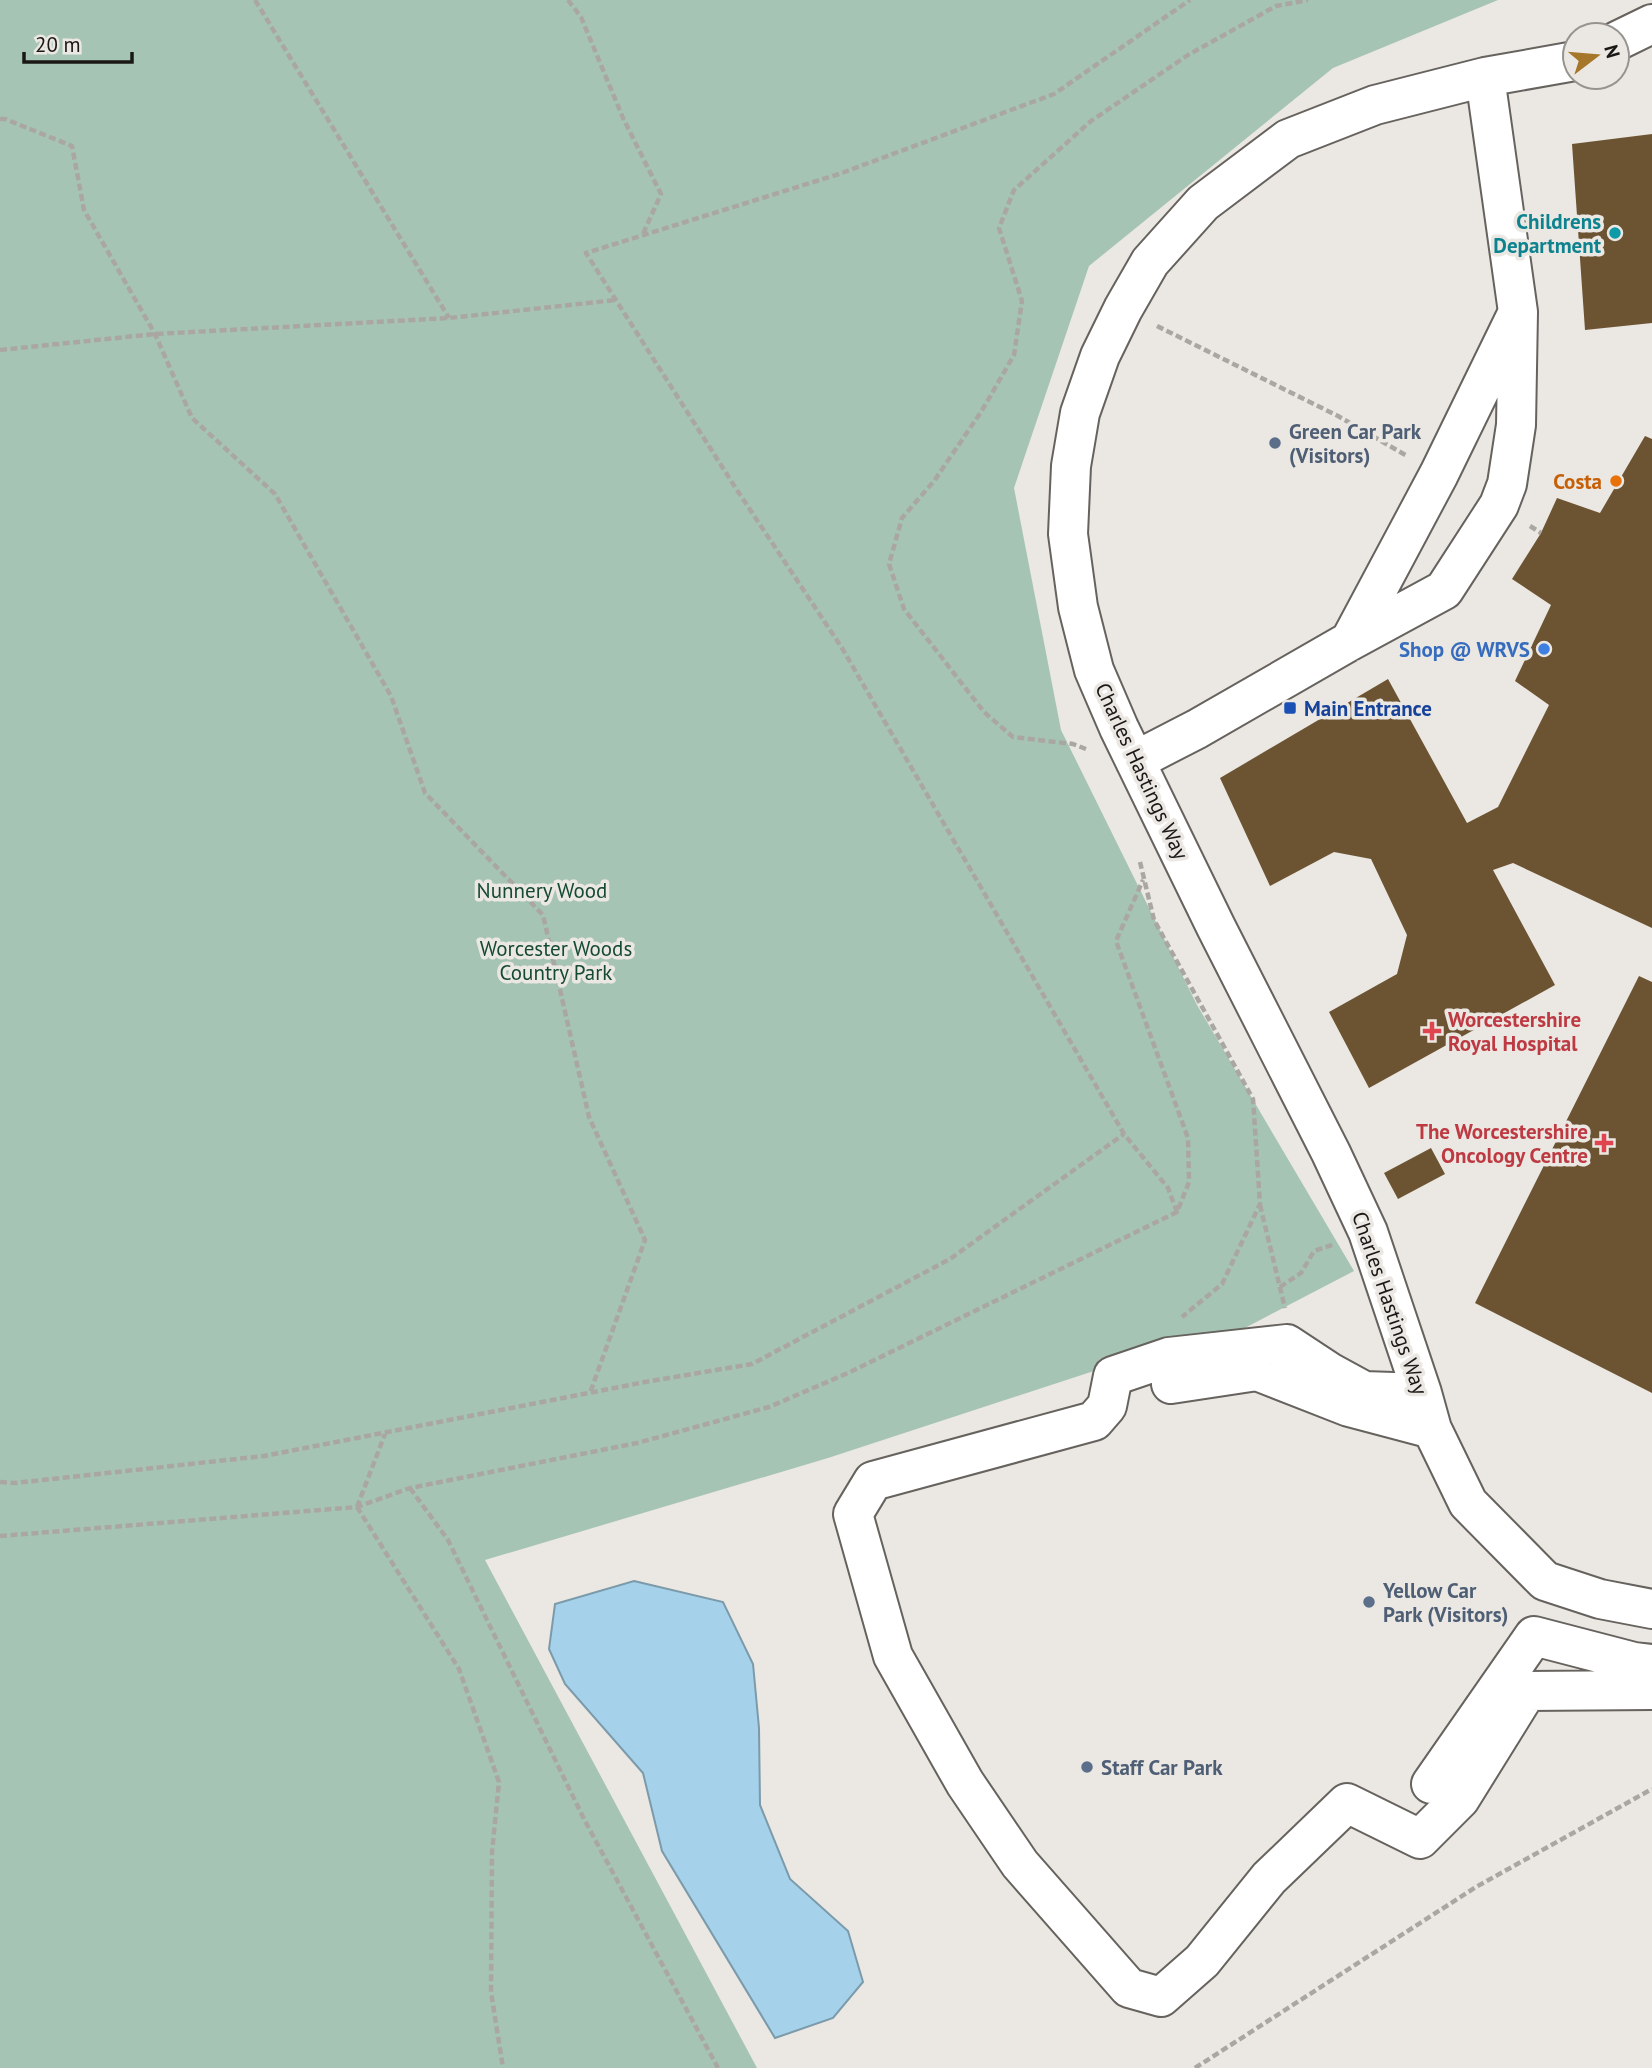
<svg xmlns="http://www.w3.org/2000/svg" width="1652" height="2068" viewBox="0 0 1652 2068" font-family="'PT Sans',sans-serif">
<rect width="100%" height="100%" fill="#ebe7e2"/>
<path fill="#a6c4b3" d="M0 0H1498L1333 68 1089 266 1014 488 1061 730 1197 1005 1354 1271 1241 1330 1100 1369 828 1458 485 1560 757 2068H0Z"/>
<path fill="#a5d1ea" stroke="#7b9aaa" stroke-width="2" d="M634 1581 723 1602 753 1664 759 1728 760 1805 790 1879 848 1931 863 1982 833 2018 775 2038 662 1851 643 1773 565 1684 549 1649 555 1604Z"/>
<path fill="#6c5433" d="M1652 134V323L1585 330 1572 144Z
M1645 436 1652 439V928L1513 863 1493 870 1555 985 1369 1088 1329 1012 1397 974 1407 935 1371 859 1334 852 1270 886 1220 778 1388 679 1467 823 1498 807 1549 705 1515 681 1551 605 1512 579 1541 533 1557 498 1600 513Z
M1639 976 1652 982V1393L1475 1303Z
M1431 1148 1445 1174 1398 1199 1384 1173Z"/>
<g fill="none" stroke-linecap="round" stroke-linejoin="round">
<g stroke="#66625e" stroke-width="42">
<path id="minor" d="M1617 41 1652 24
M1575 61 1485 77 1375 105 1288 139 1203 203 1150 262 1123 309 1100 356 1080 413 1071 466 1068 534 1078 607 1094 670 1119 728 1216 927 1331 1153 1368 1232 1422 1393 1432 1429 1468 1503 1545 1581 1600 1599 1652 1609
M1350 641 1439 474 1518 312 1485 77
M1135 761 1197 729 1350 641 1444 590 1499 505 1507 484 1516 425 1518 312
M1171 1384 1257 1371 1349 1407 1432 1429
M1422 1393 1364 1391 1331 1373 1287 1344 1169 1357 1113 1376 1107 1406 1094 1421 873 1481 853 1514 893 1656 965 1783 1020 1864 1129 1988 1161 1997 1202 1961 1269 1878 1347 1803 1420 1839 1460 1799 1527 1691 1652 1690
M1431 1784 1534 1636 1634 1662 1652 1664"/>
</g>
<path stroke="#aaa7a3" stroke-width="4.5" stroke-dasharray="7 3.5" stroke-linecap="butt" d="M255 0 449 318
M568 0 581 17 623 118 661 194 642 236
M0 119H5L72 146 84 210 155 334 192 418 275 494 391 696 425 793 543 915 589 1117 645 1240 590 1393
M1157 326 1338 416 1407 456
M0 350 155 334 449 318 616 300
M1530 526 1541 533
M1086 749 1073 744 1013 737 984 712 904 609 889 564 902 518 934 481 981 412 1014 355 1022 301 999 228 1014 190 1091 121 1188 55 1276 6 1308 0
M1140 862 1154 920 1253 1099 1260 1204 1222 1284 1182 1317
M1260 1205 1285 1308
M1177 1212 1168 1188 1124 1134 842 648 735 487 586 253 839 174 1054 94 1190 0
M1280 1287 1301 1273 1314 1251 1335 1244
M0 1482 15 1483 264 1456 645 1382 752 1364 950 1259 1124 1134
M410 1488 448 1540 584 1819 718 2068
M357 1507 459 1669 499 1782 492 1852 491 1992 503 2068
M357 1507 385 1434
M0 1536 357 1507 410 1488 637 1443 769 1407 848 1373 1177 1212 1189 1182 1188 1138 1116 941 1143 880
M1195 2068 1476 1887 1652 1789"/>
<use href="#minor" stroke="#fff" stroke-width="38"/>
</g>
<circle fill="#0f9aa8" stroke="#ebe7e2" stroke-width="2.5" cx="1615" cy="233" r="7"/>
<g fill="#5c6f8a" stroke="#ebe7e2" stroke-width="2.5">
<circle cx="1275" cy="443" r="7"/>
<circle cx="1369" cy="1602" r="7"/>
<circle cx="1087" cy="1767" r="7"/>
</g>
<circle fill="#e8710a" stroke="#ebe7e2" stroke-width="2.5" cx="1616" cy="481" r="7"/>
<circle fill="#3f7fe0" stroke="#ebe7e2" stroke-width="2.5" cx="1544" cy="649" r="7"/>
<rect fill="#1a4fb4" stroke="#ebe7e2" stroke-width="2.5" x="1283" y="701" width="14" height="14" rx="3.5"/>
<g fill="#e0444e" stroke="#ebe7e2" stroke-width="2.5">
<path d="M1428.5 1020.5h7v7h7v7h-7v7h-7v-7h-7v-7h7z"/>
<path d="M1600.5 1132.5h7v7h7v7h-7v7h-7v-7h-7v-7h7z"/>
</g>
<g text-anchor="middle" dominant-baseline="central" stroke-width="7" stroke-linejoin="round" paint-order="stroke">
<g font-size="21" font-weight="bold" fill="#0d838f" stroke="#ebe7e2" text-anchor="end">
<text x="1601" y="221">Childrens<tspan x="1601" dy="24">Department</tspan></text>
</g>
<g font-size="21" font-weight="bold" fill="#4e5e75" stroke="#ebe7e2" text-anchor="start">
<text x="1289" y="431">Green Car Park<tspan x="1289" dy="24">(Visitors)</tspan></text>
<text x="1383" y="1590">Yellow Car<tspan x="1383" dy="24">Park (Visitors)</tspan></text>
<text x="1101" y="1767">Staff Car Park</text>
</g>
<g font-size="21" font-weight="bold" fill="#c56008" stroke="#ebe7e2" text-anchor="end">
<text x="1602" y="481">Costa</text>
</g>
<g font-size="21" font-weight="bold" fill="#366cbe" stroke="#ebe7e2" text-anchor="end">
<text x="1530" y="649">Shop @ WRVS</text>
</g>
<g font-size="21" font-weight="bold" fill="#164399" stroke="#ebe7e2" text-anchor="start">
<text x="1304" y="708">Main Entrance</text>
</g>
<g font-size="21" fill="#1a1816" stroke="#ebe7e2">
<text transform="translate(1142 771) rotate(65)">Charles Hastings Way</text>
<text transform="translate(1390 1303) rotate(71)">Charles Hastings Way</text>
</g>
<g font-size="21" fill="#154a32" stroke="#ebe7e2">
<text x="542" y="890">Nunnery Wood</text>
<text x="556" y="948">Worcester Woods<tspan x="556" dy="24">Country Park</tspan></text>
</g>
<g font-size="21" font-weight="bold" fill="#be3a42" stroke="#ebe7e2" text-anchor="start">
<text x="1448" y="1019">Worcestershire<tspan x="1448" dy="24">Royal Hospital</tspan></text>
<text x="1588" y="1131" text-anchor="end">The Worcestershire<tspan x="1588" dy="24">Oncology Centre</tspan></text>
</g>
</g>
<g transform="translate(1596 56) rotate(74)"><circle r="33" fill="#ebe7e2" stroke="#979490" stroke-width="2"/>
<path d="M0-5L12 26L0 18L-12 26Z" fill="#a6762a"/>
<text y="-10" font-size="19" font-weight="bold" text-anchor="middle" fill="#1a1816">N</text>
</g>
<path d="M24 52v10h108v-10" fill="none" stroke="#1a1816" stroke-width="3.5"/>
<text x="35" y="52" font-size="21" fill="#1a1816" stroke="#ebe7e2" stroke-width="5" paint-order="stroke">20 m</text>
</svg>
